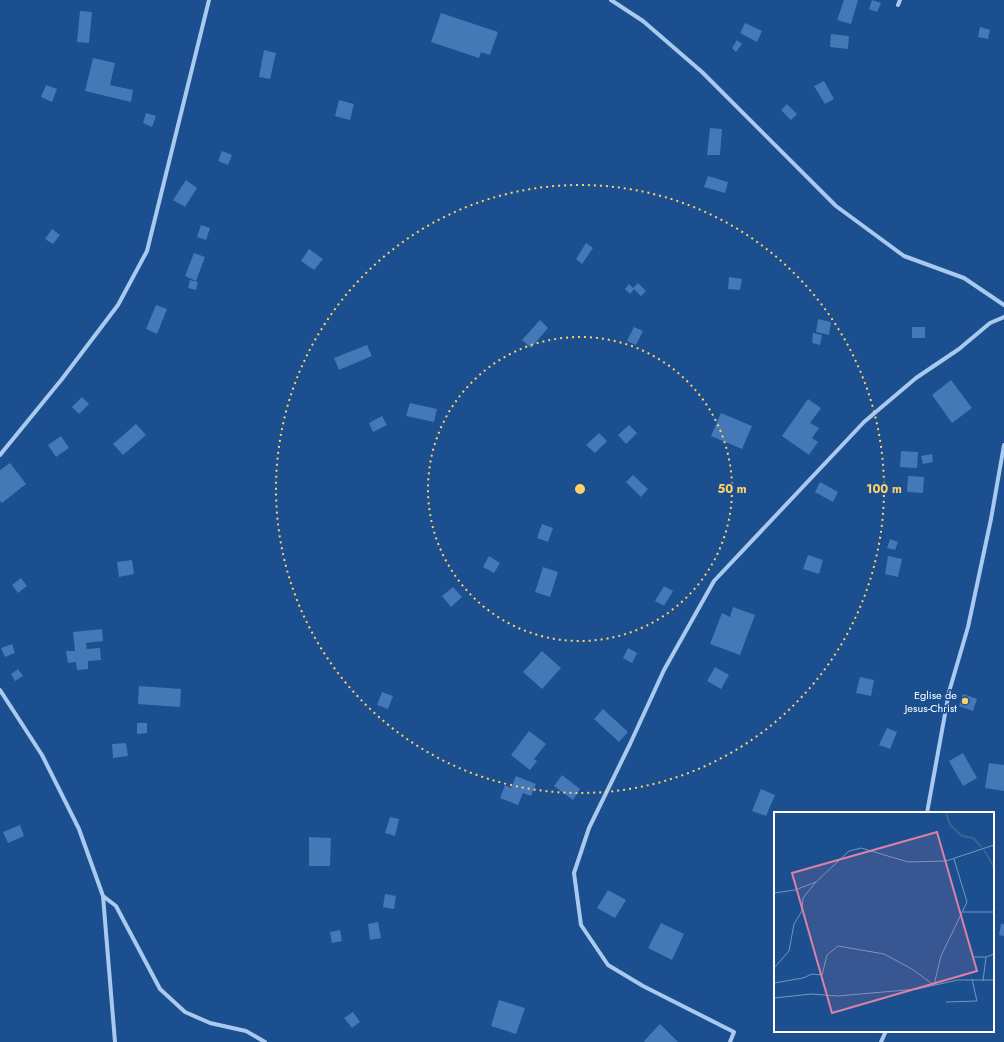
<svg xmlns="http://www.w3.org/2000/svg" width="1004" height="1042" viewBox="0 0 1004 1042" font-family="Jost,sans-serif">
<rect width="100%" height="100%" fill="#1b4f8f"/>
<path fill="#4478b7" d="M844 0H858L851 24 837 20Z
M872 0 881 3 877 12 869 9Z
M80 11 92 12 89 43 77 42Z
M441 13 498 32 490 55 481 52 479 58 431 42Z
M745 23 762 31 757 42 740 33Z
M980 27 990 30 988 39 978 37Z
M831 34 849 36 848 49 830 47Z
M737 40 742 44 736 52 732 48Z
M264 50 276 53 270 79 259 77Z
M93 58 115 63 110 85 133 90 131 102 85 91Z
M824 81 834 99 825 104 814 86Z
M46 85 57 89 52 102 41 97Z
M339 100 354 104 350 120 335 116Z
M787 104 797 114 791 120 781 110Z
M146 113 156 116 152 127 143 123Z
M710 128 722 129 720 155H707Z
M222 151 232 155 228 165 218 161Z
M708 176 728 182 725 193 704 187Z
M186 180 197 188 185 207 173 200Z
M201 225 210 228 206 240 197 237Z
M52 229 60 235 53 244 45 239Z
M586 243 593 248 582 264 576 259Z
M309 249 323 259 314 270 301 261Z
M194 253 205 257 196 281 185 276Z
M729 277 742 279 740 290 728 289Z
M190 280 198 282 196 290 188 288Z
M638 283 646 291 641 296 634 289 630 294 625 289 629 284 633 288Z
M156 305 167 309 157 334 146 329Z
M818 319 831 322 829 335 816 332Z
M540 320 548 328 531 348 522 340Z
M634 327 643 331 636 345 627 341Z
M912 327H925V338H912Z
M813 333 822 335 820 345 812 343Z
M367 345 372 356 339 370 334 358Z
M951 380 972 408 952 423 932 395Z
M82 397 89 404 79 414 72 407Z
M808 399 821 408 810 423 819 428 812 438 818 442 809 455 782 436Z
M410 403 437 409 434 422 406 416Z
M721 413 752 426 742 449 711 436Z
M382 416 387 425 373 432 369 423Z
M136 424 146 435 123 455 113 444Z
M629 425 637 433 626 444 618 435Z
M599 433 607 441 595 453 586 445Z
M61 436 69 448 56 457 48 445Z
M901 451 918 452 917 468 900 467Z
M932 454 933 462 923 464 921 456Z
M10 463 26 484 2 503 0 501V470Z
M633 475 648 489 641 497 626 482Z
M908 476 924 477 923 493 907 492Z
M820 482 838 492 833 502 815 492Z
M542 524 553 528 548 542 537 538Z
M890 539 898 542 895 550 887 548Z
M808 555 823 560 819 574 803 569Z
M489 556 500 563 494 573 483 567Z
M888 556 902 559 898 577 885 574Z
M132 560 134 574 119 577 117 562Z
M543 567 558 572 550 597 535 592Z
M21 578 27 586 18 593 12 585Z
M664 586 673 591 664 606 655 601Z
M453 587 462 597 451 607 442 596Z
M733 607 755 615 740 655 710 644 722 613 730 617Z
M102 629 103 641 86 643 87 649 100 648 101 660 88 661V669L77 670 76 662 68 663 66 651H75L73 632Z
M12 644 15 653 5 657 1 648Z
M628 648 637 653 632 663 623 658Z
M542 651 561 668 542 689 523 672Z
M715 667 729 675 721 689 707 681Z
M18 669 23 676 15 681 11 674Z
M860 677 874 680 871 696 856 693Z
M139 686 181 689 180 707 138 704Z
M382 692 393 696 388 709 377 705Z
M963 694 977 699 973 711 959 706Z
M603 709 628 732 619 742 594 719Z
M137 723H147V733L137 734Z
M887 728 897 732 890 749 879 745Z
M529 731 546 744 534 759 537 761 530 770 511 755Z
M126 743 128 756 113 758 112 744Z
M963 753 977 778 963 786 949 761Z
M989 763 1004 765V791L985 788Z
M562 775 580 789 573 800 554 786Z
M516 776 536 784 531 796 523 793 518 805 500 798 505 785 511 788Z
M761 789 775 795 766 816 752 811Z
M390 817 399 819 395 836 385 833Z
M20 825 24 836 8 843 3 832Z
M309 837 331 838 330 866H309Z
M608 890 626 900 615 918 597 908Z
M385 894 396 896 394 909 383 907Z
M378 922 381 938 370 940 368 924Z
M661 923 684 934 672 960 648 948Z
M1001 924H1004V936L999 935Z
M340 930 342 941 332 943 330 932Z
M499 1000 525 1008 516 1034 491 1026Z
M353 1012 360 1022 352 1028 344 1018Z
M660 1024 678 1042H645L644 1041Z"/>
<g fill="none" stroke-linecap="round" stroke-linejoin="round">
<path stroke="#a9c9ee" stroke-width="4" d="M611 0 643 21 702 72 836 206 904 256 964 278 1004 305
M898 5 900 0
M0 455 62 379 118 305 147 251 209 0
M0 690 42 755 79 829 103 896 115 1042
M927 813 949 692 968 627 991 519 1004 445
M103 896 116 906 160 989 185 1012 210 1023 246 1031 265 1042
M730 1042 734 1032 643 986 608 965 581 925 574 873 589 828 630 744 664 670 714 581 864 422 916 378 959 349 990 323 1004 317
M881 1042 886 1031"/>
</g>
<g fill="none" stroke="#ffd166" stroke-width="2" stroke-dasharray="2 4">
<circle cx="580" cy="489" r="152"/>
<circle cx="580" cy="489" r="304"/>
</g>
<circle fill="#ffd166" stroke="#1b4f8f" stroke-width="1.5" cx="965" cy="701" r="4"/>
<g text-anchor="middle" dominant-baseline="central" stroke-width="3.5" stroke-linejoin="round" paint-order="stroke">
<g font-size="11" fill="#fff" stroke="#1b4f8f" text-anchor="end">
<text x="957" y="695">Eglise de<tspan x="957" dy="13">Jesus-Christ</tspan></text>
</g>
</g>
<g transform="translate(774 812)">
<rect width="220" height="220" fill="#1b4f8f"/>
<path fill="none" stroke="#3c6290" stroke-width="2" d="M172 1 176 13 188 24 199 26 208 35M210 38 220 55"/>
<path fill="none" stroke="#7695bc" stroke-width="1" d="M0 81 21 78 42 70 75 39 87 36 134 50 172 49 220 33M189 100H220M198 145H212M0 156 15 139 20 112 28 99 29 86 42 70M209 169 212 145 220 142M0 171 29 166 38 162 48 163 53 143 64 134 110 142 138 157 160 173 167 144 193 90 180 47M0 186 37 182 64 184 143 177 184 168H220M172 190 203 189 198 167"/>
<path fill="#dd80a5" fill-opacity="0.15" stroke="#dd80a5" stroke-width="2" d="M163 20 203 159 58 201 18 61Z"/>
<rect width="220" height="220" fill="none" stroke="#fff" stroke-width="2"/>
</g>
<circle cx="580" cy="489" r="6" fill="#ffd166" stroke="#1b4f8f" stroke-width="2"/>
<g font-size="12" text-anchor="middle" font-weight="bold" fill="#ffd166" stroke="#1b4f8f" stroke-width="3.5" stroke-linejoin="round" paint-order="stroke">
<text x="732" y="493">50 m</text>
<text x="884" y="493">100 m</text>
</g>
</svg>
